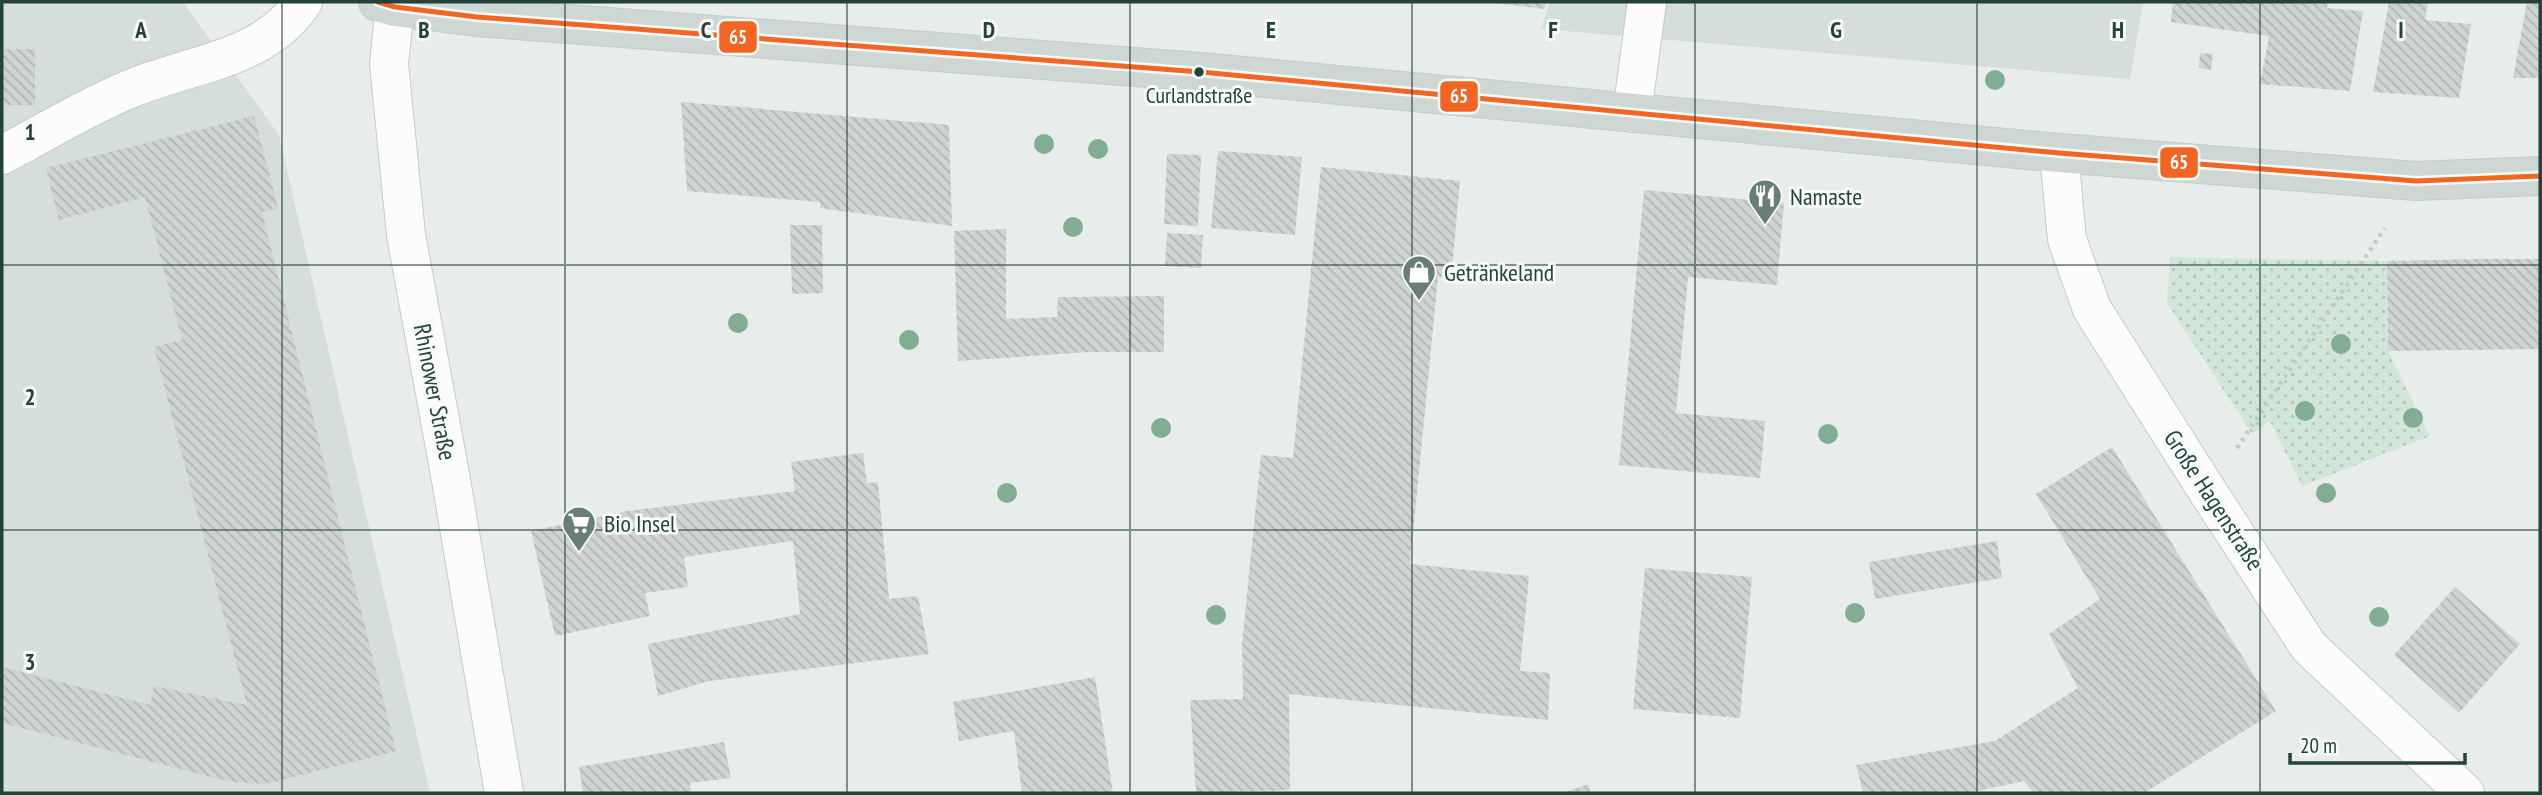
<svg xmlns="http://www.w3.org/2000/svg" width="2542" height="795" viewBox="0 0 2542 795" font-family="'PT Sans Narrow',sans-serif">
<defs>
<pattern id="grass-dots" width="8" height="8" patternUnits="userSpaceOnUse" patternTransform="scale(1.75)"><rect width="8" height="8" fill="#d1e6d8"/><path d="M2 2h.1M6 6h.1" fill="none" stroke="#b3c6ba" stroke-width="1.8" stroke-linecap="round"/></pattern>
<pattern id="building-back-hatch" width="6" height="6" patternUnits="userSpaceOnUse" patternTransform="scale(1.75)"><rect width="6" height="6" fill="#cfd4d2"/><path d="M-1 5l2 2M0 0l6 6M5-1l2 2" fill="none" stroke="#b2b7b5"/></pattern>
</defs>
<rect width="100%" height="100%" fill="#e8edeb"/>
<path fill="#d6dedb" d="M2 2H183L279 135 430 793 2 792Z
M1550 2H2143L2130 79 1541 29Z"/>
<path fill="url(#grass-dots)" d="M2170 257 2387 261 2388 351 2430 436 2302 486 2270 421 2252 434 2167 303Z"/>
<path fill="url(#building-back-hatch)" d="M1487 2H1546L1544 9Z
M2173 2H2328L2327 8 2363 11 2350 91 2260 84 2269 36 2171 22Z
M2389 2H2428L2425 20 2471 24 2459 98 2373 92Z
M2527 2H2540V78H2513Z
M2 49H35V105H2Z
M2200 53 2213 54 2211 70 2199 68Z
M681 102 949 125 952 226 820 208V202L687 191Z
M254 116 278 208 262 212 396 751 266 784 231 782 2 723V667L150 705 154 686 247 705 154 347 182 340 145 197 59 220 46 168Z
M1218 151 1302 157 1295 235 1211 228Z
M1167 154 1201 155 1198 226 1164 224Z
M1321 167 1460 181 1451 278 1438 277 1410 564 1529 576 1520 671 1550 673 1548 720 1289 694 1290 790 1196 793 1190 700 1243 699 1242 644 1261 455 1293 458Z
M1644 190 1784 203 1777 285 1688 277 1676 413 1765 421 1760 478 1619 465Z
M790 225H822L823 293 792 294Z
M1006 229V319L1057 317 1058 297 1164 296V352H1089L958 361 954 231Z
M1167 233 1203 235 1201 268 1165 266Z
M2478 259H2540V349L2388 351 2387 261Z
M2112 447 2276 711 2144 793H2033L2024 781 1968 793H1863L1856 765 1995 741 2078 688 2049 634 2100 599 2036 494Z
M863 453 867 483 878 482 889 599 918 596 929 654 709 681 658 696 648 644 800 614 793 541 684 557 688 587 645 593 650 616 555 636 531 531 627 511 795 491 791 462Z
M1997 541 2002 578 1875 599 1869 562Z
M1645 568 1752 577 1740 718 1633 709Z
M2455 587 2520 644 2459 713 2394 655Z
M1095 677 1113 793H1022L1014 731 959 741 953 702Z
M724 742 731 778 690 783 691 793H583L579 767Z
M1588 784 1591 793H1563Z"/>
<g fill="none" stroke-linecap="round" stroke-linejoin="round">
<g stroke="#c5cac8" stroke-width="40">
<path id="minor" d="M395 7 389 64 406 235 451 480 504 793
M1632 113 1647 2
M2059 153 2067 239 2092 309 2208 492 2309 647 2465 793
M2 155C44 133 86 107 130 89 191 63 263 61 303 2"/>
</g>
<g stroke="#c3ccc9" stroke-width="40">
<path id="major" d="M378 2 395 7 477 17 1201 72 2059 153 2416 181 2540 176"/>
</g>
<path stroke="#c3ccca" stroke-width="4.5" stroke-dasharray="3.5 5" stroke-linecap="butt" d="M2237 448 2385 228"/>
<use href="#minor" stroke="#fcfcfc" stroke-width="38"/>
<use href="#major" stroke="#cfd7d5" stroke-width="38"/>
<g stroke="#f7fbf9" stroke-width="10">
<path id="bus-1" d="M378 2 395 7 477 17 1201 72 2059 153 2416 181 2540 176"/>
</g>
<use href="#bus-1" stroke="#f26522" stroke-width="5"/>
</g>
<g fill="#81ae93">
<circle cx="1995" cy="80" r="10"/>
<circle cx="1044" cy="144" r="10"/>
<circle cx="1098" cy="149" r="10"/>
<circle cx="1073" cy="227" r="10"/>
<circle cx="738" cy="323" r="10"/>
<circle cx="909" cy="340" r="10"/>
<circle cx="2341" cy="344" r="10"/>
<circle cx="2305" cy="411" r="10"/>
<circle cx="2413" cy="418" r="10"/>
<circle cx="1161" cy="428" r="10"/>
<circle cx="1828" cy="434" r="10"/>
<circle cx="1007" cy="493" r="10"/>
<circle cx="2326" cy="493" r="10"/>
<circle cx="1855" cy="613" r="10"/>
<circle cx="1216" cy="615" r="10"/>
<circle cx="2379" cy="617" r="10"/>
</g>
<path fill="none" stroke="#24423a" stroke-width="2" stroke-opacity="0.55" d="M282 2V793M565 2V793M847 2V793M1130 2V793M1412 2V793M1695 2V793M1977 2V793M2260 2V793M2 265H2540M2 530H2540"/>
<defs>
<g id="restaurant-pin" transform="scale(1.75)"><path d="M0 17L-7.5 6A9.5 9.5 0 1 1 7.5 6Z" fill="#697e78" stroke="#f7fbf9"/><path d="M-5-6h1v4h1v-4h1v4h1v-4h1v5L-1.5 .5V6h-2V.5L-5-1ZM5-6V6H3V1.5H1.5Q1.5-4 5-6Z" fill="#fff"/></g>
<g id="shop-pin" transform="scale(1.75)"><path d="M0 17L-7.5 6A9.5 9.5 0 1 1 7.5 6Z" fill="#697e78" stroke="#f7fbf9"/><path d="M-5-2.5h2.3a2.7 3.5 0 0 1 5.4 0H5L5.5 6h-11ZM-1.5-2.5h3a1.5 2.3 0 0 0-3 0Z" fill="#fff"/></g>
<g id="supermarket-pin" transform="scale(1.75)"><path d="M0 17L-7.5 6A9.5 9.5 0 1 1 7.5 6Z" fill="#697e78" stroke="#f7fbf9"/><path d="M-6-5.5h2.5l.6 2H6L4.5 2H-2.5L-4.4-4H-6ZM-1.5 3.2a1.3 1.3 0 1 0 .1 0ZM3 3.2a1.3 1.3 0 1 0 .1 0Z" fill="#fff"/></g>
</defs>
<g fill-rule="evenodd">
<use href="#restaurant-pin" x="1765" y="196"/>
<use href="#shop-pin" x="1419" y="272"/>
<use href="#supermarket-pin" x="579" y="523"/>
</g>
<circle fill="#24423a" stroke="#f7fbf9" stroke-width="2.5" cx="1199" cy="72" r="6"/>
<g text-anchor="middle" dominant-baseline="central" stroke-width="6" stroke-linejoin="round" paint-order="stroke">
<g font-size="22" fill="#24423a" stroke="#f7fbf9">
<text x="1199" y="95">Curlandstraße</text>
</g>
<g font-size="24" fill="#24423a" stroke="#f7fbf9" text-anchor="start">
<text x="1790" y="196">Namaste</text>
<text x="1444" y="272">Getränkeland</text>
<text x="604" y="523">Bio Insel</text>
</g>
<g font-size="24" fill="#24423a" stroke="#f7fbf9">
<text transform="translate(435 392) rotate(79)">Rhinower Straße</text>
<text transform="translate(2214 500) rotate(57)">Große Hagenstraße</text>
</g>
</g>
<g font-size="23" text-anchor="middle" font-weight="bold" fill="#24423a" stroke="#f7fbf9" stroke-width="6" stroke-linejoin="round" paint-order="stroke">
<text x="141" y="38">A</text>
<text x="424" y="38">B</text>
<text x="706" y="38">C</text>
<text x="989" y="38">D</text>
<text x="1271" y="38">E</text>
<text x="1553" y="38">F</text>
<text x="1836" y="38">G</text>
<text x="2118" y="38">H</text>
<text x="2401" y="38">I</text>
<text x="30" y="140">1</text>
<text x="30" y="405">2</text>
<text x="30" y="670">3</text>
</g>
<g stroke="#f7fbf9" stroke-width="2.5">
<rect x="718" y="20" width="40" height="34" rx="7" fill="#f26522"/>
<rect x="1439" y="80" width="40" height="33" rx="7" fill="#f26522"/>
<rect x="2159" y="146" width="40" height="33" rx="7" fill="#f26522"/>
</g>
<g font-size="19" text-anchor="middle" font-weight="bold" fill="#fff">
<text x="738" y="44">65</text>
<text x="1459" y="103">65</text>
<text x="2179" y="169">65</text>
</g>
<rect width="2542" height="795" fill="none" stroke="#24423a" stroke-width="7"/>
<path d="M2290 753v10h175v-10" fill="none" stroke="#24423a" stroke-width="3.5"/>
<text x="2300" y="753" font-size="21" fill="#24423a" stroke="#f7fbf9" stroke-width="5" paint-order="stroke">20 m</text>
</svg>
